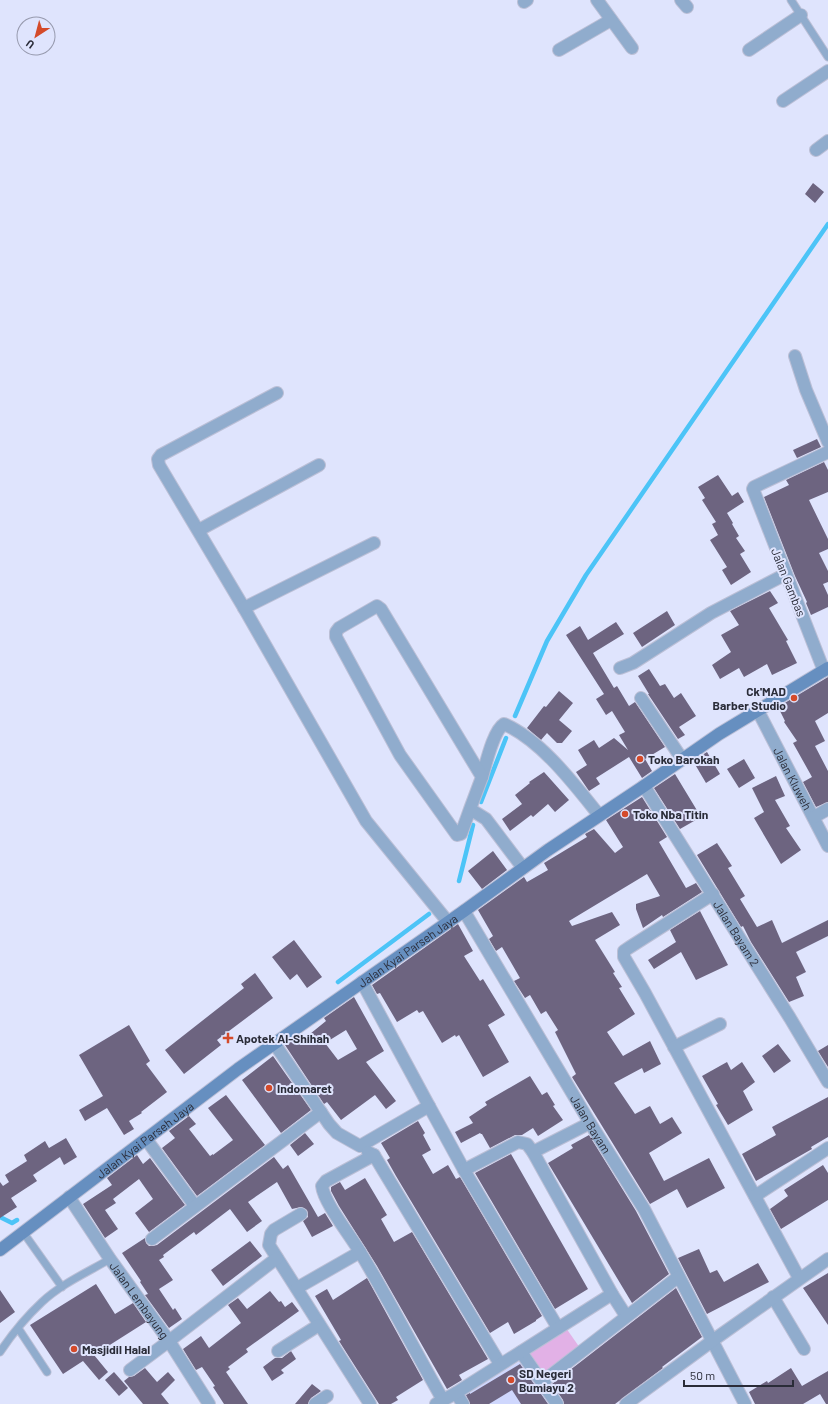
<svg xmlns="http://www.w3.org/2000/svg" width="828" height="1404" viewBox="0 0 828 1404" font-family="Barlow,sans-serif">
<rect width="100%" height="100%" fill="#dfe4fd"/>
<path fill="#cfd7fd" d="M520 1361 549 1404H468L463 1396Z"/>
<path fill="#e2b1e6" d="M566 1328 580 1348 543 1377 527 1353Z"/>
<g fill="none" stroke-linecap="round" stroke-linejoin="round">
<path stroke="#4cc4f7" stroke-width="4.5" d="M515 716 547 641 586 575 828 224
M481 802 506 738
M459 881 473 825
M338 982 429 914
M0 1217 12 1223 17 1220"/>
</g>
<path fill="#6d6480" fill-rule="evenodd" d="M813 183 824 192 815 203 805 194Z
M817 439 821 447 797 458 793 450Z
M824 462 828 470V492L809 500 828 539V549L819 553 828 571V582L823 584 828 595V607L811 615 806 603 807 602 795 576 764 497 789 485 786 480Z
M718 475 732 496 738 492 744 502 727 513 733 523 732 524 739 536 736 538 745 551 740 554 751 572 731 585 722 570 727 567 710 540 718 535 712 524 716 522 702 500 705 498 698 487Z
M770 591 778 603 769 608 788 640 786 641 797 663 772 675 767 664 744 677 739 668 720 679 712 665 731 652 721 635 739 625 730 611Z
M667 611 675 625 642 647 633 633Z
M616 622 624 634 593 653 614 688 617 686 629 706 635 702 665 747 645 759 652 771 642 778 629 757 596 778 600 784 589 791 576 772 587 765 578 750 594 740 599 748 614 738 628 750 619 735 625 732 612 711 606 715 596 699 604 694 566 635 580 626 588 640Z
M649 669 660 686 665 684 674 698 681 693 696 716 679 727 685 735 678 739 648 694H649L638 676Z
M828 677V713L815 721 825 741 815 746 828 771V802L816 807 803 782 812 777 793 743 797 741 784 722 785 721 778 707Z
M559 691 573 703 559 720 572 731 562 743H557L547 733 541 740 527 728 544 706 546 707Z
M707 752 720 774 706 783 693 761Z
M744 759 755 778 739 788 727 769Z
M544 772 569 800 555 812 548 804 533 817 531 815 510 831 502 819 522 804 515 795 530 783 529 782Z
M675 774 701 817 680 829 654 788Z
M776 776 785 796 775 800 790 826 786 828 801 850 781 864 754 818 764 812 752 788Z
M642 797 667 837 659 842 686 888 696 883 702 892 663 917 662 915 643 928 636 909V904L660 896 647 874 569 921 572 926 612 912 620 925 595 940 615 972 613 973 622 987 619 988 635 1014 607 1032 623 1056 650 1041 661 1064 644 1073 642 1068 614 1083 635 1114 650 1106 660 1124 672 1117 682 1133 649 1153 664 1181 709 1158 725 1188 687 1208 677 1189 650 1204 572 1077 576 1074 555 1032 558 1030 546 1011 541 1014 530 995 525 998 514 981 520 978 502 947 496 951 489 939 493 936 478 910 524 877 527 882 548 870 544 863 587 837 585 834 594 829 615 853 623 847 606 820Z
M717 843 732 866 728 868 745 896 740 899 757 927 772 920 782 943 828 920V936L796 952 806 972 796 977 804 996 789 1002 751 942 743 926 741 927 697 855Z
M493 851 507 870 482 889 468 871Z
M700 911 728 965 696 980 681 952 654 969 648 960 676 942 670 930Z
M458 924 473 951 464 956 480 981 483 979 505 1015 488 1025 509 1062 483 1077 459 1035 456 1037 455 1035 442 1043 423 1011 419 1013 417 1010 397 1022 380 993 377 994 372 985Z
M294 940 322 977 307 988 297 974 290 980 272 957Z
M255 973 273 998 217 1040 221 1045 184 1074 165 1050 244 988 241 984Z
M354 997 384 1051 366 1062 396 1101 386 1109 375 1095 341 1120 327 1102 324 1104 285 1045 301 1034 305 1038 326 1021 324 1018ZM346 1030 357 1049 338 1060 325 1043Z
M129 1025 150 1061 146 1064 167 1092 141 1112 142 1113 129 1121 134 1129 124 1135 107 1108 85 1121 79 1110 103 1096 79 1055Z
M778 1044 791 1061 774 1073 762 1056Z
M828 1045V1067L818 1051Z
M273 1056 311 1110 281 1133 242 1080Z
M727 1062 731 1070 742 1062 755 1082 743 1091 753 1110 728 1125 716 1105 718 1104 702 1076Z
M530 1076 542 1095 547 1092 555 1105 553 1106 563 1120 538 1136 533 1128 522 1135H515L490 1148 482 1134H481L480 1133 461 1143 455 1132 473 1123 469 1117 487 1105 485 1102Z
M226 1095 265 1145 197 1196 162 1148 175 1138 169 1131 189 1116 196 1124 189 1129 210 1156 213 1154V1155L233 1140 208 1108Z
M828 1097V1137L811 1147 812 1149 756 1181 742 1154 776 1135 772 1127Z
M418 1121 425 1133 423 1135 431 1150 422 1155 433 1174 448 1165 456 1179 460 1177 542 1316 536 1320V1321L514 1334 508 1322 490 1333 396 1176 387 1160 390 1158 381 1143Z
M305 1133 314 1144 298 1156 290 1145Z
M589 1135 636 1211 669 1274 632 1303 548 1163 573 1148 571 1145Z
M66 1138 77 1157 64 1165 60 1157 33 1175 37 1181 11 1198 17 1207 0 1218V1182L3 1186 9 1182 5 1175 27 1161 24 1155 45 1141 49 1148Z
M511 1154 588 1289 555 1309 475 1173Z
M137 1155 143 1164 150 1158 185 1205 149 1232 135 1213 153 1199 139 1179 113 1199 116 1203 105 1210 118 1229 105 1238 83 1204 112 1185 107 1178Z
M274 1157 283 1169 288 1165 318 1217 325 1213 333 1226 312 1237 303 1221 308 1217V1214L307 1210 301 1207 292 1209 277 1182 248 1202 262 1221 247 1232 230 1209 196 1235 194 1232 163 1255 164 1257 159 1260 173 1280 159 1289 173 1310 175 1308 182 1319 169 1328 145 1295 148 1294 140 1282 141 1281 122 1253 145 1238 146 1243 149 1246H153L157 1245Z
M823 1165 828 1173V1200L781 1229 770 1209 788 1196 784 1190Z
M365 1178 387 1215 381 1219 394 1242 412 1232 488 1359 459 1375 462 1380 447 1389 377 1266 339 1206 331 1191V1187L340 1182 345 1190Z
M250 1241 262 1256 223 1286 211 1270Z
M699 1249 710 1273 717 1270 724 1282 758 1263 769 1282 707 1314 678 1258Z
M828 1273V1325L803 1288Z
M367 1278 423 1380 396 1397 398 1400 391 1404H379L339 1341 341 1340 315 1296 327 1289 333 1300Z
M96 1284 115 1314 133 1303 146 1322 94 1355 108 1372 99 1380 83 1361 63 1374 30 1325Z
M676 1288 702 1337 662 1367 663 1368 615 1404H564L563 1400 552 1384Z
M0 1290 15 1312 0 1323Z
M270 1291 279 1302 281 1301 285 1307 292 1302 299 1311 246 1349 248 1352 228 1367 230 1369 226 1372 248 1404H224L213 1387 215 1386 202 1367 196 1370 183 1349 201 1336 209 1348 241 1323 228 1305 238 1298 247 1309Z
M291 1351 296 1359 281 1370 284 1373 272 1381 263 1367 275 1358H282Z
M520 1364 548 1404H521L512 1390 489 1404H470L466 1395 470 1393V1394Z
M145 1368 157 1382 168 1372 175 1380 161 1394 169 1404H143L124 1381 129 1377 134 1376Z
M791 1368 802 1386 828 1371V1404H826L820 1394 803 1404H755L749 1392 767 1381 768 1383Z
M114 1372 128 1388 119 1396 105 1380Z
M312 1384 321 1391 311 1398 308 1404H295Z"/>
<g fill="none" stroke-linecap="round" stroke-linejoin="round">
<g stroke="#bbbfd6" stroke-width="9">
<path id="service" d="M791 0 828 57
M23 1232 62 1287
M18 1328 47 1372
M0 1352C12 1334 26 1317 42 1302 61 1284 88 1272 110 1259"/>
</g>
<g stroke="#bbbfd6" stroke-width="14">
<g id="minor">
<path d="M597 0 632 48"/>
<path d="M681 0 687 7"/>
<path d="M524 2 527 0"/>
<path d="M559 50 611 20"/>
<path d="M749 50 801 15"/>
<path d="M783 101 828 71"/>
<path d="M816 150 828 141"/>
<path d="M795 356 806 390 828 442"/>
<path d="M277 393 161 455 158 459 159 465 244 608 366 821 448 922"/>
<path d="M199 530 319 465"/>
<path d="M244 608 374 543"/>
<path d="M620 668 633 663 711 613 786 574"/>
<path d="M824 671 753 489 754 487 828 452"/>
<path d="M641 698 682 759"/>
<path id="s1" d="M758 711 828 846"/>
<path d="M482 777C486 764 493 731 504 724 541 740 574 784 599 815"/>
<path id="s2" d="M644 786 790 1018 828 1082"/>
<path d="M470 809 482 777 381 609 377 606 339 628 336 632V637L400 755 457 835 461 834 470 809 486 819 523 868"/>
<path d="M814 817 828 809"/>
<path d="M713 894 630 947 624 951V957L645 993 799 1278"/>
<path id="s3" d="M464 911 590 1123 644 1209 745 1404"/>
<path d="M362 982 429 1106"/>
<path d="M274 1043 329 1124 337 1133 360 1146 429 1106 464 1170 558 1328"/>
<path d="M674 1047 720 1024"/>
<path d="M146 1139 195 1206"/>
<path d="M368 1152 374 1155 500 1364"/>
<path d="M533 1152 590 1123"/>
<path d="M374 1155 326 1181 322 1186C324 1203 350 1235 360 1252 389 1300 415 1351 443 1400"/>
<path d="M464 1170 518 1142 527 1144 533 1152 612 1294 626 1316"/>
<path d="M755 1196 828 1148"/>
<path id="s4" d="M69 1197 110 1259 169 1341 209 1404"/>
<path d="M301 1214 274 1230 271 1234 269 1245 370 1404"/>
<path d="M152 1239 321 1112"/>
<path d="M297 1288 360 1252"/>
<path d="M773 1297 804 1349"/>
<path d="M278 1351 319 1325"/>
<path d="M521 1352 557 1404"/>
<path d="M130 1370 169 1341 277 1258"/>
<path d="M542 1382 678 1277"/>
<path d="M456 1393 463 1404"/>
<path d="M315 1404 327 1396"/>
<path d="M436 1404 456 1393 612 1294"/>
<path d="M626 1404 712 1341 828 1259"/>
</g>
</g>
<g stroke="#bbbfd6" stroke-width="14">
<g id="secondary">
<path id="s5" d="M0 1250 238 1069 464 911 548 850 644 786 719 734 828 668"/>
</g>
</g>
<use href="#service" stroke="#90accd" stroke-width="7"/>
<use href="#minor" stroke="#90accd" stroke-width="12"/>
<use href="#secondary" stroke="#668fc0" stroke-width="12"/>
</g>
<g fill="#d44a2a" stroke="#dfe4fd" stroke-width="1.5">
<circle cx="794" cy="698" r="4"/>
<circle cx="640" cy="759" r="4"/>
<circle cx="625" cy="814" r="4"/>
<path d="M226 1032h4v4h4v4h-4v4h-4v-4h-4v-4h4z"/>
<circle cx="269" cy="1088" r="4"/>
<circle cx="74" cy="1349" r="4"/>
<circle cx="511" cy="1380" r="4"/>
</g>
<g text-anchor="middle" dominant-baseline="central" stroke-width="4" stroke-linejoin="round" paint-order="stroke">
<g font-size="12" fill="#2a2c38" stroke="#dfe4fd">
<text transform="translate(789 582) rotate(68)">Jalan Gambas</text>
<text stroke="none"><textPath href="#s1" startOffset="76">Jalan Kluweh</textPath></text>
<text stroke="none"><textPath href="#s2" startOffset="174">Jalan Bayam 2</textPath></text>
<text stroke="none"><textPath href="#s5" startOffset="506">Jalan Kyai Parseh Jaya</textPath></text>
<text stroke="none"><textPath href="#s3" startOffset="248">Jalan Bayam</textPath></text>
<text stroke="none"><textPath href="#s5" startOffset="182">Jalan Kyai Parseh Jaya</textPath></text>
<text stroke="none"><textPath href="#s4" startOffset="125">Jalan Lembayung</textPath></text>
</g>
<g font-size="12" font-weight="bold" fill="#2a2c38" stroke="#dfe4fd" text-anchor="start">
<text x="786" y="691" text-anchor="end">Ck'MAD<tspan x="786" dy="14">Barber Studio</tspan></text>
<text x="648" y="759">Toko Barokah</text>
<text x="633" y="814">Toko Nba Titin</text>
<text x="236" y="1038">Apotek Al-Shihah</text>
<text x="277" y="1088">Indomaret</text>
<text x="82" y="1349">Masjidil Halal</text>
<text x="519" y="1373">SD Negeri<tspan x="519" dy="14">Bumiayu 2</tspan></text>
</g>
</g>
<g transform="translate(36 36) rotate(216)"><circle r="19" fill="#dfe4fd" stroke="#979aae"/>
<path d="M0-3L7 15L0 10L-7 15Z" fill="#d44a2a"/>
<text y="-6" font-size="11" font-weight="bold" text-anchor="middle" fill="#2a2c38">U</text>
</g>
<path d="M684 1380v6h109v-6" fill="none" stroke="#2a2c38" stroke-width="2"/>
<text x="690" y="1380" font-size="12" fill="#2a2c38" stroke="#dfe4fd" stroke-width="3" paint-order="stroke">50 m</text>
</svg>
